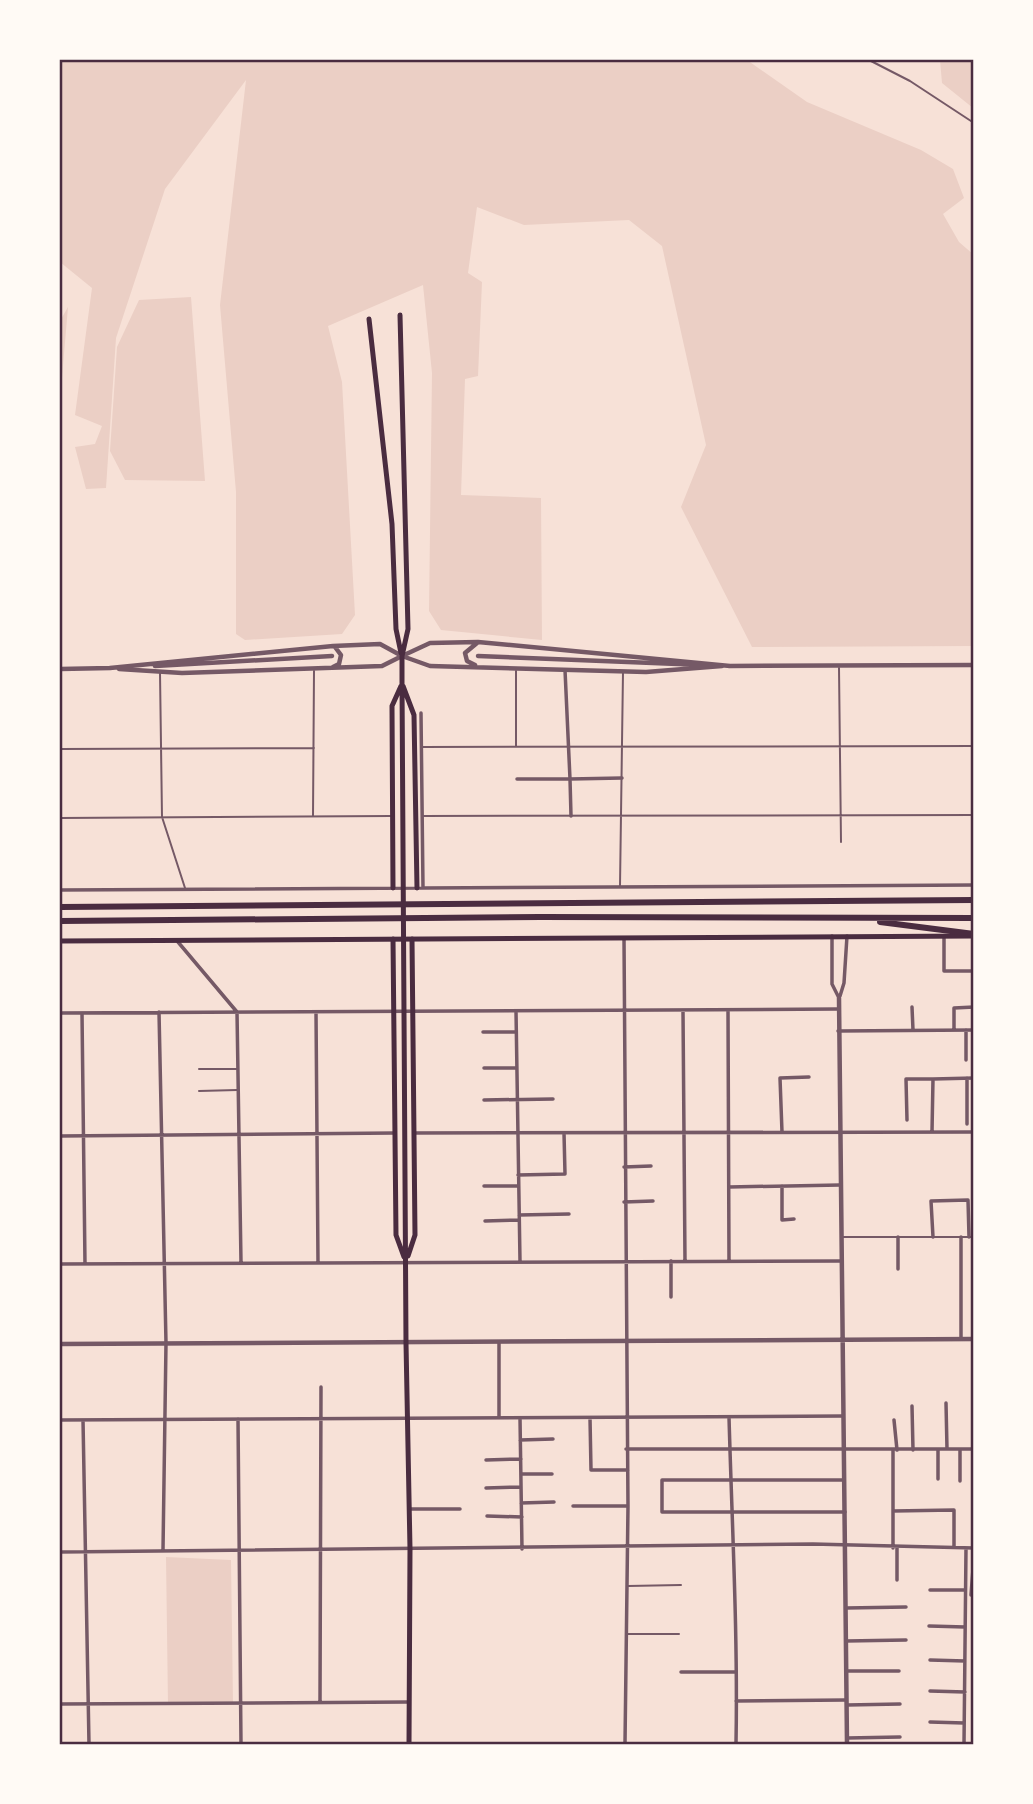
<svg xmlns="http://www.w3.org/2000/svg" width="1033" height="1804" viewBox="0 0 1033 1804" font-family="'Space Grotesk',sans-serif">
<rect width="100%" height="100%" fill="#f7e1d7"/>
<path fill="#ebcfc5" d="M60 60H747L807 102 921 150 953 169 964 198 943 214 959 242 974 255 973 646 752 647 681 507 706 445 662 246 629 220 524 225 477 207 468 273 482 282 478 376 465 379 461 495 541 498 542 640 441 630 429 611 432 373 423 285 328 326 342 382 355 615 342 634 245 640 236 634V492L220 305 246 80 165 189 116 338 106 488 86 489 75 447 95 444 102 426 75 415 92 288 60 262Z
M940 60H973V108L942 83Z
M191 297 205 481 125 480 110 451 117 347 139 300Z
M68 307 60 401V321Z
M166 1557 231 1560 233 1704 168 1705Z"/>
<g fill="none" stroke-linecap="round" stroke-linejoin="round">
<path stroke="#755966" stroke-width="2" d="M869 60 910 81 974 123
M839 668 841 842
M516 671V746
M160 673 162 817 185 888
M422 747 974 746
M60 749 314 748
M313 816 314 671
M423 816 974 815
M60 818 391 816
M620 886 623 672
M199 1069H237
M199 1091 237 1090
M842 1237H974
M628 1586 681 1585
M626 1634H679"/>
<path stroke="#755966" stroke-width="3.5" d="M421 713 423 888
M517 779H570L565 670
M571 816 570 779 622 778
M60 890 974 885
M832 936V984L839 998
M944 936V971H974
M624 938 628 1506 625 1744
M178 942 237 1012 241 1262
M840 996 844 983 847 936
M912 1007 913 1030
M728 1010 729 1260
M516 1011 520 1261
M683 1011 685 1261
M159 1012 166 1343 163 1550
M316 1012 318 1262
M60 1013 838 1009
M82 1013 85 1264
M954 1030V1008L974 1007
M966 1030V1060
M838 1031 974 1030
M483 1032H516
M484 1068H517
M967 1078V1124
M933 1079 974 1078
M484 1100 553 1099
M907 1120 906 1079H933L932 1132
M782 1132 780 1078 809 1077
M414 1133 974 1132
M60 1136 395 1133
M624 1167 651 1166
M518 1175 565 1174 564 1133
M484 1186H518
M782 1186V1220L794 1219
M729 1187 840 1185
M624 1202 653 1201
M519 1215 569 1214
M485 1221 519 1220
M933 1237 931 1201 968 1200 969 1237
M961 1237V1339
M671 1261V1297
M60 1264 841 1261
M898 1269V1237
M499 1342V1417
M946 1403 947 1449
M912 1406 913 1450
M729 1417C732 1526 738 1635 736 1744
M520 1418 522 1549
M590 1418 591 1470H628
M238 1419 241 1744
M60 1420 843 1416
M83 1420 89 1744
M894 1420 897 1450
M520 1440 553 1439
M626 1449H974
M938 1449V1479
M960 1449V1481
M893 1450V1548
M486 1460 521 1459
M521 1474H552
M844 1480H662V1512H845
M486 1488 521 1487
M521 1503 554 1502
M573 1506H628
M410 1509H460
M893 1511 954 1510V1547
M487 1516 522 1517
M897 1548V1580
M60 1552 813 1544 974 1548
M930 1590H965
M971 1595 974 1556
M846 1608 906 1607
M929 1626 965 1627
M846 1641 906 1640
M930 1660 965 1661
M847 1671H899
M681 1672H736
M930 1691 965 1692
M736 1701 846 1700
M320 1702 321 1387
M60 1704 409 1702
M847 1705 900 1704
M930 1722 964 1723
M847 1738 900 1737
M964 1744 966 1548"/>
<path stroke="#755966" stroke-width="4.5" d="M478 656 703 665
M475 665 467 661 465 653 477 643
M155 666 332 656
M729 666 974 665
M333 667 339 664 341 655 335 647
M110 668 333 646 380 644 402 656 430 643 478 642 730 666
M60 669 111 668
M119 669 182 673 382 666 402 656 430 666 646 672 722 666
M839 998 847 1744
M60 1344 974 1339"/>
<path stroke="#4a2c40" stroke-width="5" d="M400 315 408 629 402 656V683L406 1343 410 1549 409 1744
M369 319 392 524 396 629 401 653
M403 686 414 715 417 888
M393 888 392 706 401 686
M393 939 396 1235 404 1257
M408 1256 415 1235 412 939"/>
<path stroke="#4a2c40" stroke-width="5" d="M60 941 973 936"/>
<path stroke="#4a2c40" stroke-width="6" d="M60 907 974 900
M60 921 540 917 974 918
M880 922 974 934"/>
</g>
<rect width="1033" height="1804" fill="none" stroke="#fffaf5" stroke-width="122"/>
<rect x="61" y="61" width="911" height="1682" fill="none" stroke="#4a2c40" stroke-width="2.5"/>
</svg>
